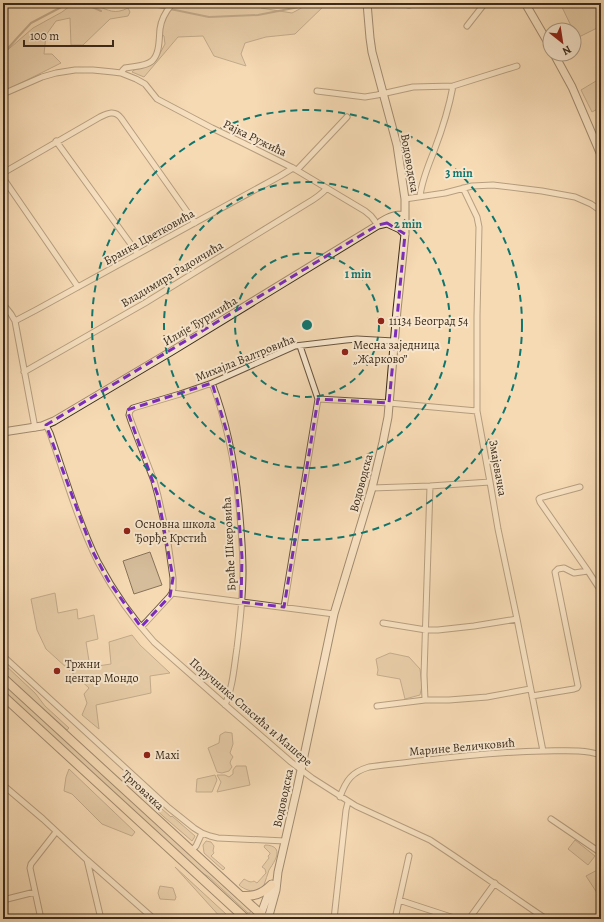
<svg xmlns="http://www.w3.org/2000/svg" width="604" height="922" viewBox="0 0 604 922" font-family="Alegreya,serif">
<rect width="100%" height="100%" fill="#f5dab4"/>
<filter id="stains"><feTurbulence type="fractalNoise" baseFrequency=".005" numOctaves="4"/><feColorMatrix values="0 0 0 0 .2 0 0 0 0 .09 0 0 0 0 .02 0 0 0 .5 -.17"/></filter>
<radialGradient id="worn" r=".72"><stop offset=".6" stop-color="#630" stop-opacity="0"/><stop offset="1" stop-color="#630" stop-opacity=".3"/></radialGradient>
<path fill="#d5bc9a" stroke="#88735a" d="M74 3C81 3 89 3 97 6 109 10 114 15 128 8L130 12 128 16 110 19 83 45H71L70 18 56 21 46 35 44 54H52L61 63 3 92V54L33 28 62 12Z
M173 3H263L261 8 292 13 311 3H327L295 34 266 37 245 43 241 54 246 66 214 56 203 36 178 37 144 77 132 72 134 70 143 68 158 57 165 44 164 36 160 33V28Z
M560 3H601V26L577 38 574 30H573Z
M601 78V107L592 112 581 90Z
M150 552 162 585 134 594 123 561Z
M55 593 58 613 77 609 78 619 94 615 98 639 86 642 90 667H91L111 664 109 642 132 635 140 645 170 673 150 676 151 693 96 705 99 729 82 715 87 703 84 694 89 688 46 649 37 630 31 599Z
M390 653 409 657 420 669 422 686 420 695 405 699 400 679 377 675 378 670 376 659Z
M3 663 35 693 45 706 69 728 67 730 17 685 3 671Z
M3 683 250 910 251 911 250 913H248L209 877 199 871 7 696 3 692Z
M225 732 232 733 233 744 230 753 233 757 231 760 230 763 232 767 229 771 222 773 217 772 208 748 219 743 220 735Z
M236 766H246L250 785 217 792 221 782 217 775H225L229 777 233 774V770Z
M69 769 135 832 132 836 102 824 72 794 64 791 66 777Z
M123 774 171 817 172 816 195 836 194 838 192 841 164 817 123 779Z
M215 775 217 780 212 792H196L197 779Z
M575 840 595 856 588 865 568 849Z
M206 841 211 842 214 846 213 851 214 853 211 856 225 868 223 870 204 853 203 845Z
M265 845C269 845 274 846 276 849 280 855 272 865 269 870 267 875 266 880 264 885 259 895 246 891 239 885L244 879C248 881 250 883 254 881L257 883 266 873 265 869 262 867 269 858 268 856 270 854V853L264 847Z
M175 867 226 914 230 919H222Z
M601 868V899L586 876Z
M160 886 173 888 176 897 175 900 160 899 158 893Z"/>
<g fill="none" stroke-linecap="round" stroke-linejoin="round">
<path stroke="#857058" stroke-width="2" d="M71 3H74
M81 3 90 6 101 11
M146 5 175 10 209 17 258 15 299 7 309 3
M3 54 18 37 31 23 69 3"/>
<g stroke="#6a5641" stroke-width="7">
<path id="street" d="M397 3 409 5 420 3
M5 5 14 3
M467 26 485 3
M121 73 123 70 125 68C133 66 145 67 152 61 160 54 159 38 160 29 161 20 167 10 172 4
M317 91 365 97 377 95 413 87 453 86 517 66
M3 94 42 77 56 73 75 70H93L113 72 121 73 136 79 145 84 157 99 212 128 243 143 293 168 365 211 371 216 378 225
M56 141 138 254
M297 170 347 117
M3 173 100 117C108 113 115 110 121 118L195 223
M3 178 78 287
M463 188 477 217 479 227 477 316V411L490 482 498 529 517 619 543 751
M420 196C422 180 428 166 434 151 442 130 449 108 453 86
M405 199 445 193 472 186 493 185 542 191 575 197 591 204 601 211
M3 304 11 314 15 321 35 428
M15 321 36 310 280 176 293 168
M24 372 145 303 306 204C313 200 321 195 327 188
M212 383C227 422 235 464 239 505 241 527 243 550 243 572 243 597 240 623 237 648 234 667 233 687 225 705
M318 399 389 403 477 411
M46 425 50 433C65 476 78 521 98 562 113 590 132 618 154 642L230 709 291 762 312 778 356 806 430 840 454 856 546 919
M580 487 543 497 540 498 539 499 540 502 588 571 601 591
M372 488 430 486 490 482
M172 593 334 614
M284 607 318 399 300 346
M383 623 426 630H438L474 626 517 619
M141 627 146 622 170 596 172 593 173 588V578L167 536 158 496 154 481 131 421 129 415 130 411 133 408 180 394 212 383 295 346 346 340 357 339 394 341
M3 656 169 808 194 828 202 833 210 836 218 838 285 841
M532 696 574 689 577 688 578 686 555 572 558 569 564 568 574 573 588 571
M425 700 424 675 430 486
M377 706 425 700H449L487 697 530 689
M3 785 43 819 87 860 154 919
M340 797C346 780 352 772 369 767 427 760 485 752 543 751 562 751 583 749 601 755
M551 819 601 853
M191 851 196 846 202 833
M87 860 101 919
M7 899 35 892
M399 900 457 919
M41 919 30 868 31 864 56 832
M334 919 346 810 348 802
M395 919 409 856
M469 919 495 883"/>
</g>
<g stroke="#3b2a1b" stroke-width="9">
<path id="secondary" d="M525 3 550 46
M554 54 572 87 601 155
M381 222C390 216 395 215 405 215
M387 223 400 229 405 234
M3 432 42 426 54 421 172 351 378 225 391 222 405 221
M258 919 262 911 272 884
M268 919 276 890 278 872 297 789 334 614 372 488 383 442 388 417 397 310 405 234V199L397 145 372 52 370 38 367 3"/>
</g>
<g stroke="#3b2a1b" stroke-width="10">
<path id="primary" d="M3 678 266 919
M3 696 246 919
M241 896C254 896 261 895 271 885"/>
</g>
<use href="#street" stroke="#f8e7ce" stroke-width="5"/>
<use href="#secondary" stroke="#f8e7ce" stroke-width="7"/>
<use href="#primary" stroke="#f5dab4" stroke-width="8"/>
</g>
<path d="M0 0H604V922H0ZM387 223 405 234 389 403 318 399 284 607 241 602 242 557 236 480 229 439 212 383 127 410 158 496 173 578 170 596 141 627 108 580 93 552 46 425 378 225Z" fill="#f5dab4" fill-opacity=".55" fill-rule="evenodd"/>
<path fill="none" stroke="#7b2cbf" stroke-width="3" stroke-dasharray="8 5" stroke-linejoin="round" d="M387 223 405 234 389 403 318 399 284 607 241 602 242 557 236 480 229 439 212 383 127 410 158 496 173 578 170 596 141 627 108 580 93 552 46 425 378 225Z"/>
<g fill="none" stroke="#0f766e" stroke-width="2" stroke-dasharray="7 5">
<circle cx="307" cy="325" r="72"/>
<circle cx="307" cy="325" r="143"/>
<circle cx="307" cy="325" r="215"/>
</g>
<g fill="#8f2418" stroke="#f8e7ce" stroke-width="1.5">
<circle cx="381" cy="321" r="4"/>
<circle cx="345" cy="352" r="4"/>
<circle cx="127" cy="531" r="4"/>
<circle cx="57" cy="671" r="4"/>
<circle cx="147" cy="755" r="4"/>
</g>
<g text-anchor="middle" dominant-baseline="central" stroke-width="4" stroke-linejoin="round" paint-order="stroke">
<g font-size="12" fill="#3b2a1b" stroke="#f8e7ce">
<text transform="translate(255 138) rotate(26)">Рајка Ружића</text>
<text transform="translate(410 163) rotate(80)">Водоводска</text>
<text transform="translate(149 237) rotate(-29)">Бранка Цветковића</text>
<text transform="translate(172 274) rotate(-31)">Владимира Радоичића</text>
<text transform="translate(200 321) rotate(-31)">Илије Ђуричића</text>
<text transform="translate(245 358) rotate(-22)">Михајла Валтровића</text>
<text transform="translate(498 468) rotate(80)">Змајевачка</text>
<text transform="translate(361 483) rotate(-75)">Водоводска</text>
<text transform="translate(229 544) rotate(-93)">Браће Шкеровића</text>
<text transform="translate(251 712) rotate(41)">Поручника Спасића и Машере</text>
<text transform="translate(462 747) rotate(-5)">Марине Величковић</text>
<text transform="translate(143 790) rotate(43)">Трговачка</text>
<text transform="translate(283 798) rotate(-78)">Водоводска</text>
</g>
<g font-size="12" fill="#3b2a1b" stroke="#f8e7ce" text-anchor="start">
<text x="389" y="321">11134 Београд 54</text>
<text x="353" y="345">Месна заједница<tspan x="353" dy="14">„Жарково”</tspan></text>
<text x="135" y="524">Основна школа<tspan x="135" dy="14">Ђорђе Крстић</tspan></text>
<text x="65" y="664">Тржни<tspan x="65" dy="14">центар Мондо</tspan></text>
<text x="155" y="755">Maxi</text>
</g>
</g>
<circle cx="307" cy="325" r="6" fill="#0f766e" stroke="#f8e7ce" stroke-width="2"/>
<g font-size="12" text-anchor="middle" font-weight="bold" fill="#0f766e" stroke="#f8e7ce" stroke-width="4" stroke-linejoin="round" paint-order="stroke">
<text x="459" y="177">3 min</text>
<text x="408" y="228">2 min</text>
<text x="358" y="278">1 min</text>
</g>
<rect width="604" height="922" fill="none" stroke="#f5dab4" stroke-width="16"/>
<rect x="4" y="4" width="596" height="914" fill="none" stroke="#3b2a1b" stroke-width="2"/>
<rect x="8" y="8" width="588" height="906" fill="none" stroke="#3b2a1b"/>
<g transform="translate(562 42) rotate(150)"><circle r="19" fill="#f8e7ce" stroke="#ac9b86"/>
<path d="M0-3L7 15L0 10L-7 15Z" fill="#8f2418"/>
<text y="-6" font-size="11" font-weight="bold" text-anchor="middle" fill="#3b2a1b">N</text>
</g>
<path d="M24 40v6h89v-6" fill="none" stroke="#3b2a1b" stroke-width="2"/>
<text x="30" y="40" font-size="12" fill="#3b2a1b" stroke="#f8e7ce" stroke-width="3" paint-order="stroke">100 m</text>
<rect width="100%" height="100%" filter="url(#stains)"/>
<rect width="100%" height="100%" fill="url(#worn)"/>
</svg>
